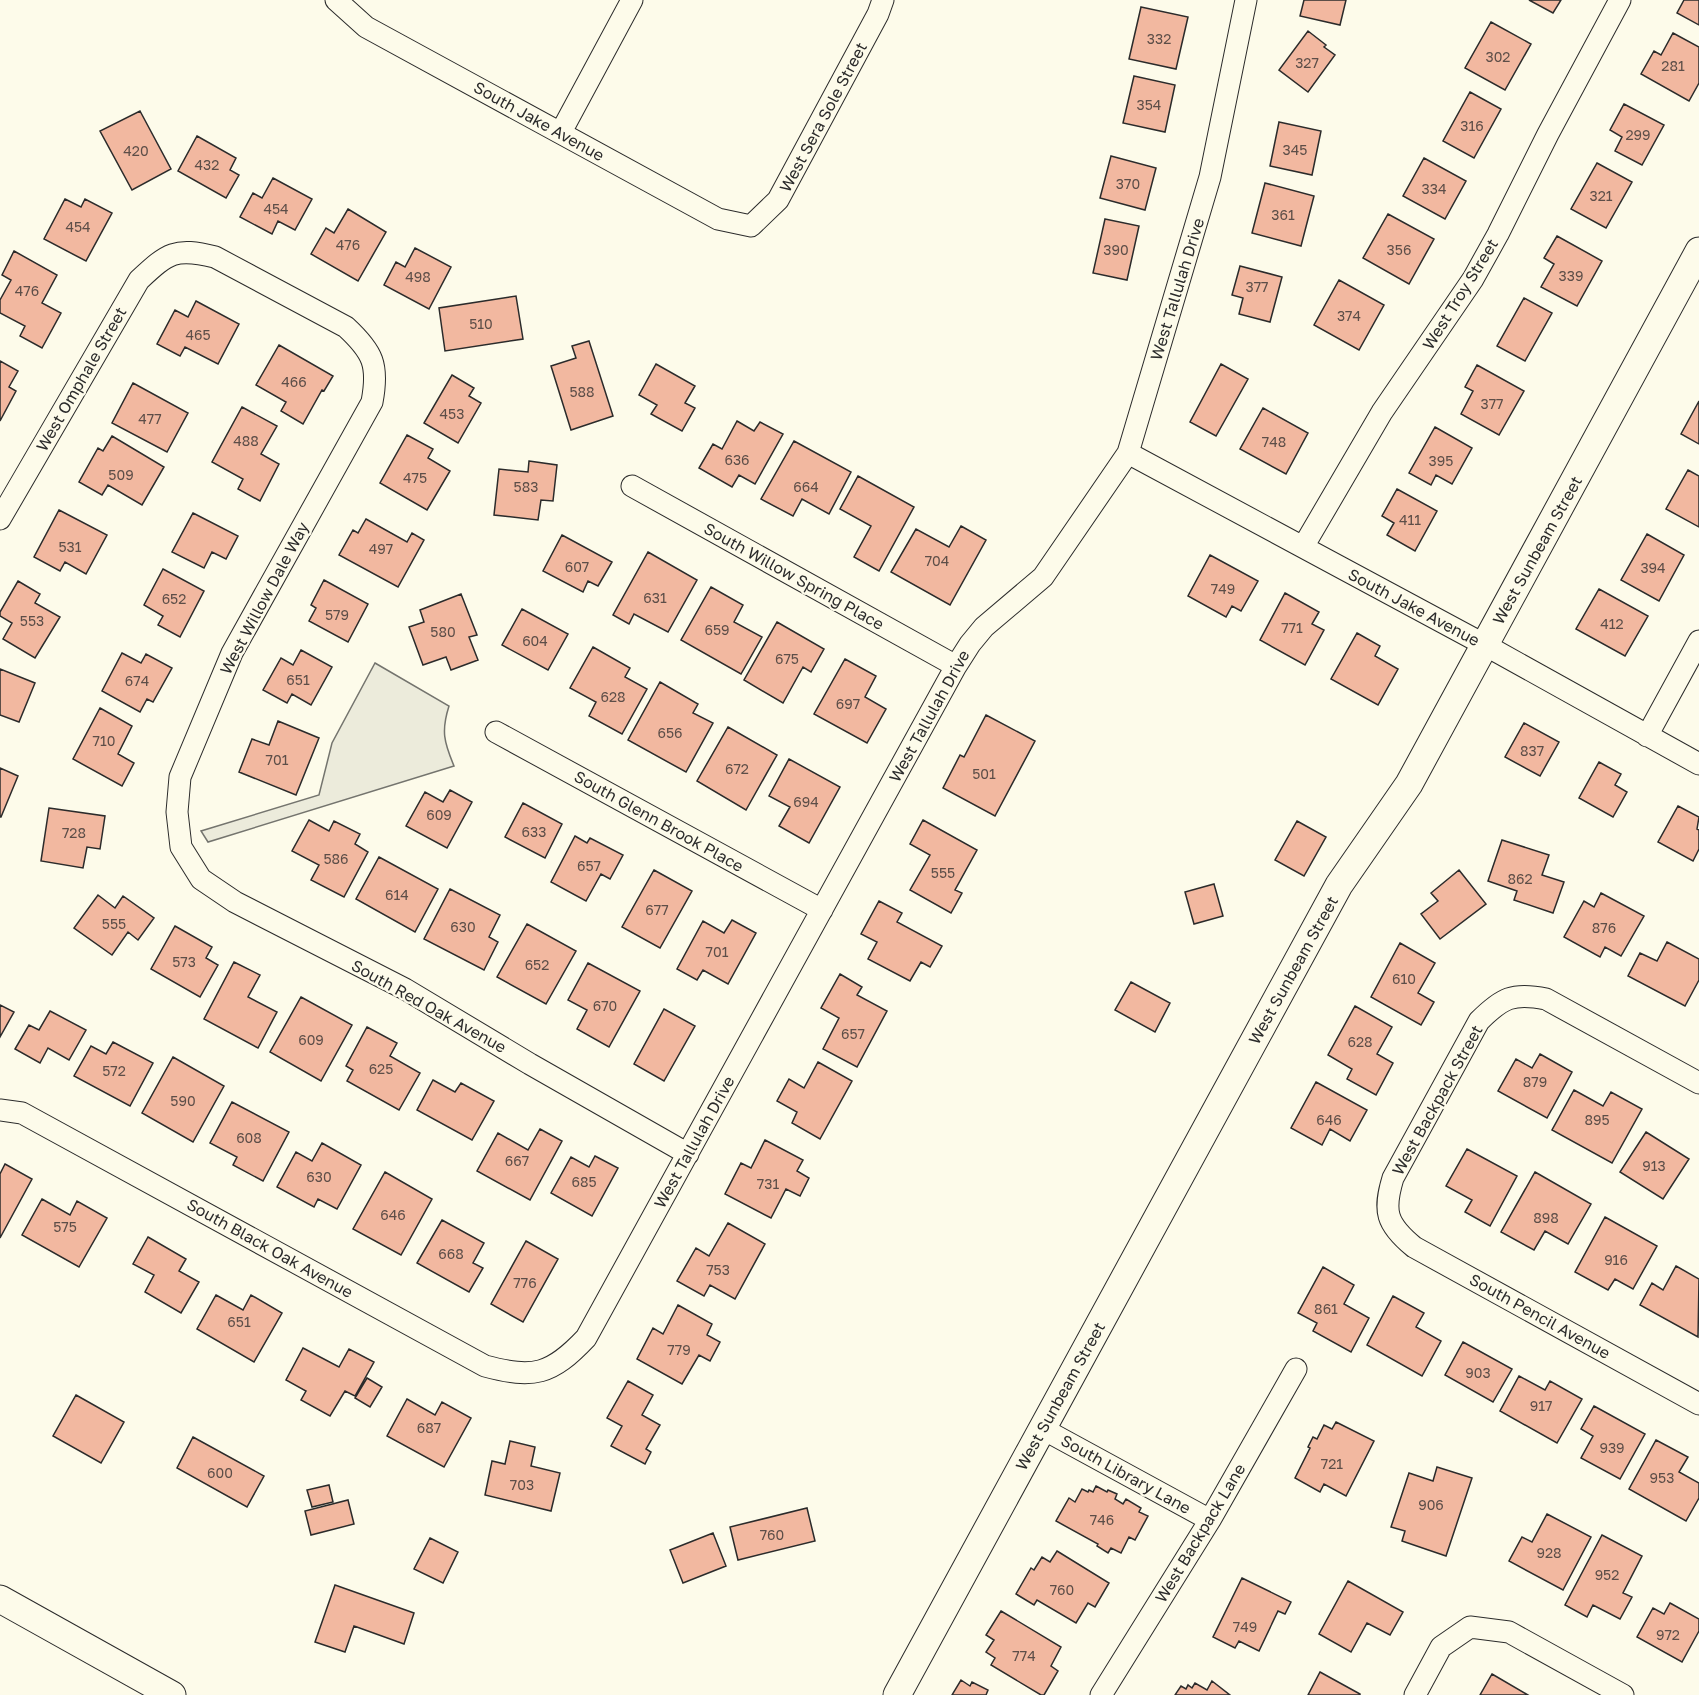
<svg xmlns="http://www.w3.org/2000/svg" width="1699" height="1695" viewBox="0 0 1699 1695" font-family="'Golos Text',sans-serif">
<rect width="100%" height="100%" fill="#fdfbea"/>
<path fill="#ecebdb" stroke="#74746e" stroke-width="1.5" d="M375 663 449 706C441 731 444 742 454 766L208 842 201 831 319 795 332 743Z"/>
<path fill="#f2b8a0" stroke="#2b2b2b" stroke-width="1.5" d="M1304 0H1346L1340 25 1300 16Z
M1529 0H1561L1553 13Z
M1684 0H1699V25L1677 13Z
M1141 7 1188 17 1176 69 1129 59Z
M1491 22 1531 44 1505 90 1465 68Z
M1308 31 1326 45 1324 47 1335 55 1308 92 1279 70Z
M1673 33 1699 47V83L1689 101 1641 74 1654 51 1661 55Z
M1134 76 1175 85 1165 132 1123 123Z
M1470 92 1501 109 1474 158 1443 141Z
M1624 104 1664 125 1642 165 1615 151 1622 137 1610 130Z
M140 111 171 169 132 190 100 131Z
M1279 122 1321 131 1312 175 1270 166Z
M197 136 236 158 230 170 239 175 226 198 178 171Z
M1111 156 1156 168 1145 210 1100 198Z
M1424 158 1466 181 1445 219 1403 196Z
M1597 163 1632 182 1606 228 1571 209Z
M273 178 312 199 295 230 278 221 272 234 240 217 253 193 262 198Z
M1265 183 1314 196 1301 246 1252 233Z
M65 199 81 207 85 199 112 213 86 261 44 239Z
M348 209 386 232 358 281 311 254 326 228 334 233Z
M1388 214 1434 239 1409 284 1363 258Z
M1105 219 1139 226 1127 280 1093 273Z
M1557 236 1602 261 1577 306 1541 287 1554 264 1544 258Z
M415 248 451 267 429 309 384 285 396 262 405 267Z
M14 251 57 275 42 303 61 313 42 348 20 336 25 326 0 313V300L11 280 2 275Z
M1240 266 1282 277 1270 322 1239 314 1243 298 1232 295Z
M1339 280 1384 305 1359 350 1314 325Z
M516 296 523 339 445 351 439 308Z
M1524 298 1552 313 1525 361 1497 346Z
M196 301 239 324 218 364 185 347 180 356 157 344 175 310 188 317Z
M589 341 613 416 571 430 551 366 576 358 572 346Z
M279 345 333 376 324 391 322 390 303 424 281 411 286 402 256 385Z
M0 361 18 371 9 387 16 391 0 421Z
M656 364 695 386 685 403 695 408 682 431 651 414 657 405 639 395Z
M1221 364 1248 379 1216 436 1190 422Z
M1477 365 1524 391 1499 435 1461 414 1473 391 1465 387Z
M452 375 474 388 469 396 481 403 458 443 424 423Z
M133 383 188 413 167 452 112 423Z
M1699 401V444L1681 434Z
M242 407 277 426 261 454 279 464 260 501 238 489 243 479 212 462Z
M1263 408 1308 433 1286 474 1240 449Z
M737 421 754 431 760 422 783 434 755 484 739 475 732 487 699 468 713 444 722 449Z
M1435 427 1472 448 1452 484 1436 475 1431 485 1409 473Z
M407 435 433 449 428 458 450 471 427 510 380 483Z
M112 436 164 467 142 505 108 485 102 495 79 482 98 448 103 451Z
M794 441 851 472 829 514 802 499 793 516 761 499Z
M529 461 557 465 553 501 541 500 538 520 494 515 499 469 528 472Z
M1688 470 1699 476V527L1666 509Z
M858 476 914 507 879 571 854 557 871 526 840 509Z
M1397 489 1437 511 1415 551 1387 535 1394 523 1382 516Z
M59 510 107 535 86 574 65 562 60 571 34 557Z
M193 513 238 536 226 559 212 552 204 568 172 552Z
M366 519 407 542 412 533 424 540 398 587 339 555 353 530 358 533Z
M961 526 986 540 950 605 891 572 916 529 949 547Z
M1647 534 1684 555 1659 601 1621 580Z
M562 535 612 562 598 586 588 581 583 592 543 571Z
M648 552 697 580 668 632 634 614 629 624 613 615Z
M1210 555 1258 581 1241 611 1232 606 1226 617 1188 596Z
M163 569 204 591 180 637 158 625 163 616 144 605Z
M324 580 368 604 348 642 309 621 316 608 311 605Z
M18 581 40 594 35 603 60 617 35 658 3 639 12 623 0 616V612Z
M711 587 743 605 734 622 762 637 741 674 681 640Z
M1599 589 1648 616 1625 656 1576 629Z
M1285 593 1319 612 1312 624 1324 630 1305 665 1260 640Z
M461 594 477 635 469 637 478 660 451 670 446 657 423 665 409 627 424 622 420 610Z
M522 609 568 634 548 670 502 645Z
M777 622 824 649 811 672 803 667 783 703 744 680Z
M1357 633 1380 646 1375 656 1398 669 1378 705 1331 679Z
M593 647 630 668 625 677 647 689 622 734 589 716 596 702 570 688Z
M301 650 332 667 311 705 292 694 287 703 263 690 281 658 293 665Z
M122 653 141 663 146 654 172 668 153 702 147 699 140 712 102 691Z
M845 659 876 676 865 697 886 709 867 743 814 714Z
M0 669 35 683 19 722 0 715Z
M660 682 698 704 693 713 713 723 686 772 628 740Z
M100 708 132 726 118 754 134 763 122 786 73 759Z
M986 715 1035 741 995 816 943 788 960 755 964 757Z
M278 721 319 738 296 795 239 772 252 739 269 745Z
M1524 723 1559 742 1540 776 1505 757Z
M728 727 777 755 746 810 697 781Z
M789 759 840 787 809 843 779 826 790 807 769 796Z
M1599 762 1621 774 1615 785 1627 792 1613 817 1579 798Z
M0 768 18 776 1 817H0Z
M450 790 472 802 447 848 406 826 425 792 443 802Z
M523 803 562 824 545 858 505 837Z
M1678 806 1699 817 1697 829 1699 830V849L1693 861 1658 842Z
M49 808 105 816 100 849 87 847 83 868 41 861Z
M309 820 329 831 334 821 360 834 355 844 368 852 344 897 311 880 319 865 292 851Z
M923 820 977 850 955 890 962 893 951 913 910 890 930 855 910 844Z
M1297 821 1326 837 1304 876 1275 860Z
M575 836 587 843 590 838 623 855 610 879 601 874 586 901 551 882Z
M1502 840 1549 855 1542 875 1564 882 1553 913 1514 900 1517 891 1488 881Z
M379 857 438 889 415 932 356 899Z
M654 870 692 891 660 948 622 927Z
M1459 870 1486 904 1440 939 1421 914 1438 901 1431 893Z
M1214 884 1223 916 1194 924 1185 892Z
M450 889 500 915 489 937 498 942 484 970 424 939Z
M1601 893 1644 916 1621 956 1605 947 1600 957 1564 937 1584 901 1594 907Z
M98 895 115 908 123 896 154 918 138 940 128 932 112 955 74 928Z
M879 901 902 913 897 922 942 946 930 967 921 962 910 981 868 959 877 942 861 934Z
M732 920 756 933 728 984 703 970 697 980 677 969 703 921 724 933Z
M527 924 576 951 546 1004 497 977Z
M175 926 212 947 206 958 218 965 200 997 151 969Z
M1667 942 1699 959V980L1685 1006 1628 976 1640 953 1657 961Z
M1400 943 1435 963 1418 993 1434 1002 1421 1025 1371 997Z
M234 962 260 975 248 997 277 1012 258 1048 204 1019Z
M588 963 640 991 609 1047 577 1029 587 1010 568 1000Z
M840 974 862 987 857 995 887 1011 857 1067 823 1049 839 1018 821 1008Z
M1131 982 1170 1003 1155 1032 1115 1010Z
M301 997 352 1025 321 1081 270 1052Z
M0 1005 14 1012 0 1037Z
M1355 1006 1392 1027 1377 1054 1393 1063 1376 1095 1347 1079 1352 1069 1328 1055Z
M664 1009 695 1026 664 1081 634 1064Z
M50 1011 86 1030 69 1060 48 1048 40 1063 15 1049 29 1025 39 1030Z
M367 1027 397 1043 390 1056 420 1073 399 1110 347 1081 353 1070 346 1066Z
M113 1042 153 1063 130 1106 74 1076 91 1046 106 1054Z
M1540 1054 1572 1072 1547 1118 1498 1091 1516 1059 1532 1068Z
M173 1057 224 1086 193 1142 142 1113Z
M818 1062 852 1081 820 1139 792 1123 797 1112 777 1101 789 1079 804 1088Z
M433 1080 455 1092 461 1083 494 1101 472 1140 417 1110Z
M1316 1082 1367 1110 1350 1141 1330 1129 1322 1145 1291 1128Z
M1574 1090 1603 1106 1611 1092 1642 1109 1612 1163 1552 1130Z
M232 1102 289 1132 263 1181 233 1165 237 1157 210 1143Z
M540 1129 562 1141 530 1200 477 1171 498 1133 528 1150Z
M1646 1132 1689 1159 1663 1199 1620 1172Z
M765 1140 803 1160 797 1171 809 1178 800 1196 786 1189 771 1218 725 1194 741 1163 751 1168Z
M322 1143 361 1165 337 1209 318 1199 314 1207 277 1187 296 1152 312 1161Z
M1467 1149 1517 1176 1490 1226 1465 1212 1472 1200 1446 1186Z
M595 1156 618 1168 592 1216 551 1193 571 1157 589 1167Z
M5 1164 32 1179 0 1238V1174Z
M385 1172 432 1199 401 1255 353 1229Z
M1535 1172 1591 1204 1568 1244 1545 1231 1534 1250 1501 1232Z
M42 1199 70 1215 77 1201 107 1218 79 1267 22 1235Z
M1605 1217 1657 1246 1633 1289 1615 1279 1608 1290 1575 1272Z
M442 1220 484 1243 473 1263 483 1268 469 1292 417 1263Z
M728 1223 765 1244 735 1299 710 1285 704 1296 677 1281 696 1248 709 1256Z
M148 1237 186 1259 179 1271 199 1282 181 1313 145 1292 154 1275 133 1264Z
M526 1241 558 1259 523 1322 491 1304Z
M1676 1266 1699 1279 1698 1337 1640 1305 1652 1283 1663 1290Z
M1323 1267 1354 1285 1344 1304 1369 1318 1351 1352 1313 1331 1317 1323 1298 1313Z
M216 1295 243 1310 251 1295 282 1313 254 1362 197 1329Z
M1393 1296 1424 1313 1416 1327 1441 1341 1422 1376 1367 1345Z
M678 1305 712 1324 707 1335 720 1342 710 1361 699 1355 682 1384 637 1359 653 1328 663 1334Z
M1463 1342 1512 1369 1493 1402 1445 1375Z
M303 1348 339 1367 349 1349 374 1362 355 1396 345 1391 330 1416 301 1400 306 1391 286 1380Z
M1519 1376 1545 1390 1550 1381 1582 1399 1557 1443 1500 1411Z
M367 1378 382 1387 370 1407 355 1398Z
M628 1381 653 1395 642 1415 660 1425 646 1449 651 1452 645 1464 611 1446 622 1426 607 1418Z
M76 1395 124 1422 101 1463 53 1436Z
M407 1399 435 1415 442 1402 471 1418 444 1467 387 1436Z
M1594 1406 1645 1434 1620 1479 1581 1458 1593 1436 1581 1429Z
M1336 1422 1374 1441 1346 1496 1324 1484 1320 1492 1295 1478 1310 1448 1308 1447 1313 1437 1317 1439 1324 1425 1332 1429Z
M193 1437 264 1476 247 1507 177 1468Z
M1656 1440 1688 1457 1679 1472 1699 1483V1498L1686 1521 1629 1489Z
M510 1441 535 1447 531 1466 560 1473 551 1511 485 1495 492 1461 505 1464Z
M1437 1467 1472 1478 1446 1556 1402 1541 1405 1531 1391 1527 1409 1473 1433 1481Z
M329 1485 333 1502 312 1507 307 1490Z
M1096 1486 1107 1492 1108 1490 1117 1494 1115 1499 1123 1504 1126 1499 1141 1508 1139 1512 1148 1516 1135 1540 1129 1537 1121 1553 1111 1548 1108 1553 1097 1546 1098 1544 1056 1521 1069 1498 1075 1502 1082 1489 1088 1492 1089 1490 1093 1492Z
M348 1500 354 1524 311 1535 305 1511Z
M807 1508 815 1541 738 1560 730 1527Z
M1547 1514 1591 1537 1563 1590 1509 1561 1522 1537 1532 1542Z
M713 1533 726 1566 683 1583 670 1550Z
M1602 1535 1642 1556 1623 1593 1632 1597 1620 1619 1593 1605 1587 1617 1565 1605Z
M430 1538 458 1552 443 1583 414 1569Z
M1057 1551 1109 1583 1095 1607 1088 1603 1076 1623 1037 1600 1034 1605 1016 1594 1031 1568 1034 1570 1042 1557 1050 1562Z
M1242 1578 1291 1602 1285 1614 1278 1611 1259 1651 1239 1641 1235 1648 1213 1637Z
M1348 1581 1403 1612 1390 1635 1367 1623 1351 1652 1319 1634Z
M335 1585 414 1613 404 1644 354 1626 345 1652 315 1642Z
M1670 1603 1699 1619V1631L1682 1662 1637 1637 1653 1608 1664 1614Z
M1001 1611 1061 1647 1051 1666 1058 1671 1044 1695H1041L991 1665 995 1658 986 1652 994 1640 986 1635Z
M1320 1672 1360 1694V1695H1308Z
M1492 1674 1528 1695H1480Z
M961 1680 970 1686 972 1682 988 1690 986 1695H952Z
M1212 1681 1230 1695H1175L1181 1686 1186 1689 1188 1685 1192 1688 1195 1683 1207 1690Z"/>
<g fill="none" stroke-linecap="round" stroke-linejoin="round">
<g stroke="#2b2b2b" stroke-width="23">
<path id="minor" d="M336 0 366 27 718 219 751 226 778 200 878 14 883 0
M561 132 632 0
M1128 453 1485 645 1699 764
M632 486 956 666
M0 519 139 280C168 253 175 247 215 257L346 327C373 352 379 365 372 402L232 653 180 777 177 812 181 847 201 879 235 902 405 989 530 1064 688 1154
M1303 547 1382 412 1473 279 1498 234 1548 134 1620 0
M496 732 822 910
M1647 736 1699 641
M1699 1083 1546 999C1513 992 1502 998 1479 1021L1393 1178C1383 1211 1386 1224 1414 1247L1699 1404
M0 1110 22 1113 485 1366C534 1379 551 1375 586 1338L956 666 970 644 984 627 1043 577 1128 453 1210 177 1246 0
M1043 1429 1210 1520
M1101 1695 1210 1520 1296 1369
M1415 1695 1441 1647 1470 1627 1509 1632 1623 1695"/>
</g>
<g stroke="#2b2b2b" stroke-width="29">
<path id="tertiary" d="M0 1599 172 1695
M897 1695 1339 885 1409 784 1699 251"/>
</g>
<use href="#minor" stroke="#fdfbea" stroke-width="21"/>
<use href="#tertiary" stroke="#fdfbea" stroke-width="27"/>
</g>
<g text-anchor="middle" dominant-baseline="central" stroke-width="4.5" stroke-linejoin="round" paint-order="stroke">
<g font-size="14" fill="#5d4e48">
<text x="1159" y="38">332</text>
<text x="1498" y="56">302</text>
<text x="1307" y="62">327</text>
<text x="1673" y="65">281</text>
<text x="1149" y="104">354</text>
<text x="1472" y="125">316</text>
<text x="1638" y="134">299</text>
<text x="1295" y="149">345</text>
<text x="136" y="150">420</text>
<text x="207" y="164">432</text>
<text x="1128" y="183">370</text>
<text x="1434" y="188">334</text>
<text x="1601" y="195">321</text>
<text x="276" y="208">454</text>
<text x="1283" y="214">361</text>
<text x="78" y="226">454</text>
<text x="348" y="244">476</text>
<text x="1116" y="249">390</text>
<text x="1399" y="249">356</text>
<text x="1571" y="275">339</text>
<text x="418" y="276">498</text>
<text x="1257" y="286">377</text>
<text x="27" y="290">476</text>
<text x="1349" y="315">374</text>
<text x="481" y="323">510</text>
<text x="198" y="334">465</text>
<text x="294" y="381">466</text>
<text x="582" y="391">588</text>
<text x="1492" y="403">377</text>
<text x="452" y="413">453</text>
<text x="150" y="418">477</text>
<text x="246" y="440">488</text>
<text x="1274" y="441">748</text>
<text x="737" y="459">636</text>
<text x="1441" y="460">395</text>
<text x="121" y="474">509</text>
<text x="415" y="477">475</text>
<text x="526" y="486">583</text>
<text x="806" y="486">664</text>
<text x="1410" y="519">411</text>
<text x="70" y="546">531</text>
<text x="381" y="548">497</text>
<text x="937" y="560">704</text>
<text x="577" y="566">607</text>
<text x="1653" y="567">394</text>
<text x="1223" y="588">749</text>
<text x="655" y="597">631</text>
<text x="174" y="598">652</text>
<text x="337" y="614">579</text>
<text x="32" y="620">553</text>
<text x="1612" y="623">412</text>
<text x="1292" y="627">771</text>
<text x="717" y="629">659</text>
<text x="443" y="631">580</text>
<text x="535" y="640">604</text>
<text x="787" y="658">675</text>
<text x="298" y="679">651</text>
<text x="137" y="680">674</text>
<text x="613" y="696">628</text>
<text x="848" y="703">697</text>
<text x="670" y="732">656</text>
<text x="104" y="740">710</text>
<text x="1532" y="750">837</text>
<text x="277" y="759">701</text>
<text x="737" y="768">672</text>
<text x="984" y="773">501</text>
<text x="806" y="801">694</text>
<text x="439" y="814">609</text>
<text x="534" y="831">633</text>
<text x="74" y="832">728</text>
<text x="336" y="858">586</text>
<text x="589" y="865">657</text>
<text x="943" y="872">555</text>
<text x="1520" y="878">862</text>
<text x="397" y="894">614</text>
<text x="657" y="909">677</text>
<text x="114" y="923">555</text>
<text x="463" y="926">630</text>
<text x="1604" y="927">876</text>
<text x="717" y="951">701</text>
<text x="184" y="961">573</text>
<text x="537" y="964">652</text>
<text x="1404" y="978">610</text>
<text x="605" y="1005">670</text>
<text x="853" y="1033">657</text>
<text x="311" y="1039">609</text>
<text x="1360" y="1041">628</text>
<text x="381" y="1068">625</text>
<text x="114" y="1070">572</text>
<text x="1535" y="1081">879</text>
<text x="183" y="1100">590</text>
<text x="1329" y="1119">646</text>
<text x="1597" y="1119">895</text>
<text x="249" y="1137">608</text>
<text x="517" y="1160">667</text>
<text x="1654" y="1165">913</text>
<text x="319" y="1176">630</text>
<text x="584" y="1181">685</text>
<text x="768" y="1183">731</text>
<text x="393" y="1214">646</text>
<text x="1546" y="1217">898</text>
<text x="65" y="1226">575</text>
<text x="451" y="1253">668</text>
<text x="1616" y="1259">916</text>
<text x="718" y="1269">753</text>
<text x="525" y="1282">776</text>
<text x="1326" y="1308">861</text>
<text x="239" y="1321">651</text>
<text x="679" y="1349">779</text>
<text x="1478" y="1372">903</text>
<text x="1541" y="1405">917</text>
<text x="429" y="1427">687</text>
<text x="1612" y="1447">939</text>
<text x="1332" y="1463">721</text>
<text x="220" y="1472">600</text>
<text x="1662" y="1477">953</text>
<text x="522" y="1484">703</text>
<text x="1431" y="1504">906</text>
<text x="1102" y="1519">746</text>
<text x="772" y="1534">760</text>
<text x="1549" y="1552">928</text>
<text x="1607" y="1574">952</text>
<text x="1062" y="1589">760</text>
<text x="1245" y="1626">749</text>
<text x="1668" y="1634">972</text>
<text x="1024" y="1655">774</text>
</g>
<g font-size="16" fill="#2b2b2b" stroke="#fdfbea">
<text transform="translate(823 117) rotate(-62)">West Sera Sole Street</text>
<text transform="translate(539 121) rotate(29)">South Jake Avenue</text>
<text transform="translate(1177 289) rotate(-73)">West Tallulah Drive</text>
<text transform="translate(1460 294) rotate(-58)">West Troy Street</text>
<text transform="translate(81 379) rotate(-60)">West Omphale Street</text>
<text transform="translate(1537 550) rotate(-61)">West Sunbeam Street</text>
<text transform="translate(794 576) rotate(29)">South Willow Spring Place</text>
<text transform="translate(264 598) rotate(-62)">West Willow Dale Way</text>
<text transform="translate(1414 607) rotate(28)">South Jake Avenue</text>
<text transform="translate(929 716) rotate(-61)">West Tallulah Drive</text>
<text transform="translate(659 821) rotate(29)">South Glenn Brook Place</text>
<text transform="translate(1293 970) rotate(-61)">West Sunbeam Street</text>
<text transform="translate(429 1006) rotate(29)">South Red Oak Avenue</text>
<text transform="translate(1437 1100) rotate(-61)">West Backpack Street</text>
<text transform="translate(694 1142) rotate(-61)">West Tallulah Drive</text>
<text transform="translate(270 1248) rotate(29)">South Black Oak Avenue</text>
<text transform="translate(1540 1316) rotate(29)">South Pencil Avenue</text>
<text transform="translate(1060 1396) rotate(-61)">West Sunbeam Street</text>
<text transform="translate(1126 1474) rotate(29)">South Library Lane</text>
<text transform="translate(1200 1533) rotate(-59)">West Backpack Lane</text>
</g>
</g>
</svg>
